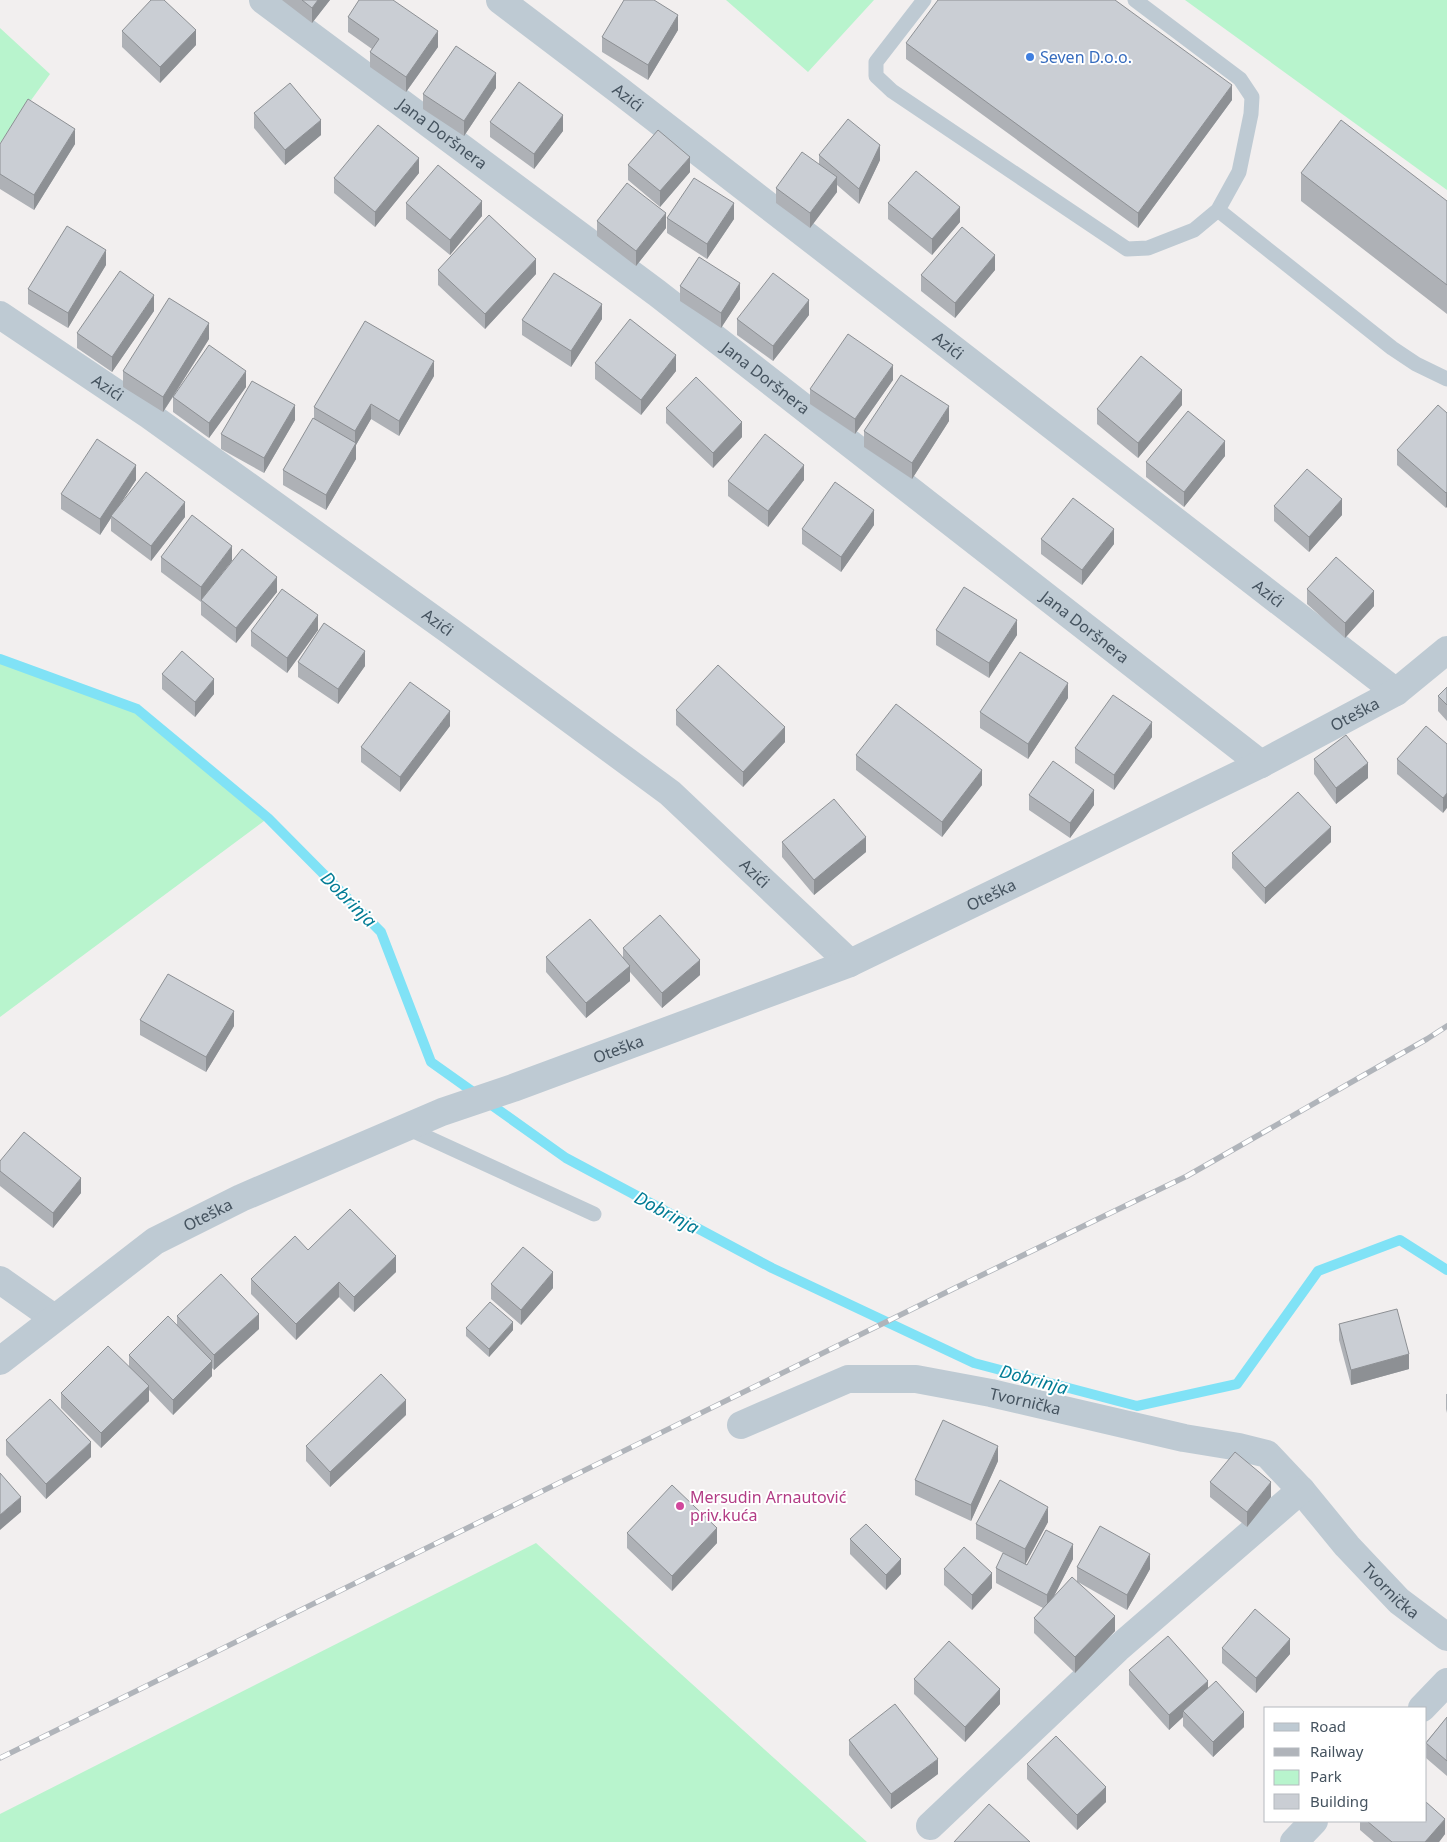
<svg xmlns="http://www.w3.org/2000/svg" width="1447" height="1842" viewBox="0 0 1447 1842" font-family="'Noto Sans',sans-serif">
<rect width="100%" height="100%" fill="#f2efef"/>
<path fill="#b8f4cd" d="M726 0H874L808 72Z
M1185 0H1447V190Z
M0 28 50 74 0 143Z
M0 659 137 709 268 818 0 1017Z
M536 1543 867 1842H0V1814Z"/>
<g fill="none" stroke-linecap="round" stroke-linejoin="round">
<path stroke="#80e2f6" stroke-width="10" d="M0 659 137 709 268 818 381 932 431 1062 566 1158 772 1268 974 1363 1137 1406 1237 1384 1318 1271 1400 1240 1447 1270"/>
<path stroke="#becad3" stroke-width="15" d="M924 0 876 62V76L892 91 1127 249 1148 248 1194 230 1218 210 1239 172 1251 114 1252 97 1240 79 1135 0
M1218 210 1392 348 1416 364 1447 379
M407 1128 594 1214"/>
<g stroke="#becad3" stroke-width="28">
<path id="s1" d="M263 0 657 293 1261 764"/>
<path id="s2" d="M500 0 620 91 1396 692"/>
<path id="s3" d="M0 315 149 415 450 631 670 793 850 963"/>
<path d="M0 1280 54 1318"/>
<path id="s4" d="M0 1361 155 1241 241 1198 442 1112 513 1088 850 963 1261 764 1396 692 1447 650"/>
<path id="s5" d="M741 1425 848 1379H916L991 1393 1184 1438 1239 1447 1267 1454 1301 1490 1347 1546 1399 1601 1447 1637"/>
<path d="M1422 1708 1447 1682"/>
<path d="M930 1826 1117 1649 1301 1490"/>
<path d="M1294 1842 1314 1821"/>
</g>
<g stroke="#b0b4ba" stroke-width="5.5">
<path id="rail" d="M0 1758 953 1289 1187 1176 1427 1039 1447 1026"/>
</g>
<use href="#rail" stroke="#fff" stroke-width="4" stroke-dasharray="11" stroke-linecap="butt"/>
</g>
<path fill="#aeb1b6" d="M282 0H330L312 23Z
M348 17 438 47 406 92 370 67V52L372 49 348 32Z
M678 30 648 80 602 52V37Z
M122 31 196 45 160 83 122 47Z
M906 43 1232 100 1138 228 906 59Z
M496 88 464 136 423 109V94Z
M254 113 321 135 285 165 254 128Z
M490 122 563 131 534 169 490 137Z
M0 144H75L34 210 0 189Z
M819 155 880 160 859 204 837 185V192L810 228 776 203V188L819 164Z
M628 165 690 172 660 207 628 180Z
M419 173 375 227 334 193V178Z
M1301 173 1447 201V314L1301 201Z
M406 203 482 216 450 255 406 219Z
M888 203 960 222 932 255 888 219Z
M667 218 734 219 707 259 667 233Z
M597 221 666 228 636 266 597 236Z
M106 265 68 328 28 304V289Z
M438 270 536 274 485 329 438 285Z
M995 270 955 318 921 291V275Z
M680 286 740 299 721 328 680 301Z
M154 311 112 372 77 348V333Z
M809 315 773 361 737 335V319Z
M602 319 571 367 522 335V320Z
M209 339 173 397 246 387 209 438 173 412V397L163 412 123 387V371Z
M595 363 676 371 641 415 595 379Z
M434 376 399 436 371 419 356 445V459L326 510 283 485V470L314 419V407Z
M893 380 855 434 810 404V389Z
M1182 405 1138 458 1097 424V409Z
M666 408 742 437 713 468 666 423Z
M1447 413 1446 508 1397 465V450Z
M295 420 264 473 221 449V434Z
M949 421 912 479 864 447V431Z
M1225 456 1184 507 1146 477V462Z
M136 480 119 506 185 517 151 561 111 531V518L100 535 61 509V494Z
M804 480 768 527 728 496V481Z
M1274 506 1342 515 1309 552 1274 521Z
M874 525 841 572 802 544V529Z
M1041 539 1114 544 1082 585 1041 554Z
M161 557 277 592 236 643 201 615V602L161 572Z
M1307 589 1374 606 1345 638 1307 604Z
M318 630 287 673 251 646V631Z
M936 630 1017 635 989 678 936 645Z
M298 662 365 666 338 704 298 677Z
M162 674 214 694 195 717 162 689Z
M1447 687V721L1438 711V696Z
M1068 698 1028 759 980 728V712Z
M676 710 785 742 743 787 676 725Z
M450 726 400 792 361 762V747Z
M1152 737 1114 790 1075 763V748Z
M1447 744 1443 813 1397 774V759Z
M856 755 982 785 942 837 856 770Z
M1314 759 1368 778 1336 804 1314 774Z
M1029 795 1094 805 1070 838 1029 810Z
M782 842 866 852 814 895 782 857Z
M1331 842 1265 904 1232 868V853Z
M623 948 700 975 662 1008 630 972V981L586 1018 546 972V957H623Z
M140 1020 234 1026 206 1072 140 1035Z
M0 1161 81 1193 53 1228 0 1186Z
M308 1250 396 1272 354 1312 339 1297 296 1340 251 1294V1279Z
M491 1284 553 1288 521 1325 491 1299Z
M177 1316 259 1329 214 1370 212 1368V1376L173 1415 149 1390V1401L101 1448 61 1408V1393L129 1366V1355L177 1326Z
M1339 1324 1409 1369 1351 1385 1339 1340Z
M466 1328 513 1330 489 1357 466 1336Z
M1446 1394H1447V1413L1446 1409Z
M406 1415 330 1487 306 1461V1446Z
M6 1440 91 1457 46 1499 6 1455Z
M998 1461 971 1521 915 1495V1480Z
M1210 1482 1271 1497 1247 1527 1210 1497Z
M1048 1522 1025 1564 1027 1565 1073 1559 1053 1597 1077 1582V1567L1150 1569 1127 1610 1078 1582 1115 1631 1075 1673 1034 1633V1618L1043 1608 996 1583V1568L1019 1561 976 1539V1524Z
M627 1533 717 1543 672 1591 627 1548Z
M850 1539 901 1574 886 1590 850 1554Z
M944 1569 992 1588 972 1610 944 1585Z
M1222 1648 1290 1654 1256 1693 1222 1663Z
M1129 1670 1208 1688 1244 1727 1213 1757 1183 1726V1717L1169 1730 1129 1685Z
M914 1679 1000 1704 965 1742 914 1694Z
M1447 1717V1776L1426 1758V1742Z
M849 1740 938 1774 891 1809 849 1755Z
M1027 1764 1106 1802 1077 1830 1027 1779Z
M1360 1821H1426L1445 1834 1439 1842H1374L1360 1830Z"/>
<path fill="#8d9094" d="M318 0H330L312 23V8Z
M678 15V30L648 80V65Z
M196 30V45L160 83V67Z
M438 31V47L406 92V77Z
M496 73V88L464 136V121Z
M1232 85V100L1138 228V213Z
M563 115V131L534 169V154Z
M321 120V135L285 165V150Z
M75 129V144L34 210V195Z
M880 145V160L859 204V189Z
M690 157V172L660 207V191Z
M419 158V173L375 227V212Z
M837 177V192L810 228V213Z
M482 201V216L450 255V240Z
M734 203V219L707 259V244Z
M960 207V222L932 255V239Z
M666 213V228L636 266V251Z
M106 250V265L68 328V313Z
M995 255V270L955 318V303Z
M536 259V274L485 329V314Z
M740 283V299L721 328V313Z
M154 295V311L112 372V357Z
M809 300V315L773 361V346Z
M602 304V319L571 367V351Z
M209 323V339L163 412V397Z
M676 355V371L641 415V400Z
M434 361V376L399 436V421Z
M893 365V380L855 434V419Z
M246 371V387L209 438V423Z
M1182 390V405L1138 458V443Z
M371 404V419L356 445V459L326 510V495L355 445V431Z
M295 405V420L264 473V458Z
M949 406V421L912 479V463Z
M742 422V437L713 468V453Z
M1225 441V456L1184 507V492Z
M136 465V480L112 517 111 516V518L100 535V519Z
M804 465V480L768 527V511Z
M1447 492V507L1446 508V493Z
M1342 499V515L1309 552V537Z
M185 502V517L151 561V546Z
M874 510V525L841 572V557Z
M1114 529V544L1082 585V570Z
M232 546V561L201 600V587Z
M277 577V592L236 643V628Z
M1374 591V606L1345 638V623Z
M318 615V630L287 673V658Z
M1017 620V635L989 678V663Z
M365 651V666L338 704V689Z
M214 679V694L195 717V702Z
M1068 683V698L1028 759V744Z
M450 711V726L400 792V777Z
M1152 722V737L1114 790V775Z
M785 727V742L743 787V772Z
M1368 763V778L1336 804V788Z
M982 770V785L942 837V822Z
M1094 790V805L1070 838V823Z
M1447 793V808L1443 813V798Z
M1331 827V842L1265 904V888Z
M866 837V852L814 895V880Z
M700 960V975L662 1008V993Z
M630 966V981L586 1018V1003Z
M234 1011V1026L206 1072V1057Z
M81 1178V1193L53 1228V1213Z
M396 1256V1272L354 1312V1297Z
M553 1272V1288L521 1325V1310Z
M339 1282V1297L296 1340V1324Z
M259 1314V1329L214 1370V1355Z
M513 1322V1330L489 1357V1349Z
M1409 1354V1369L1351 1385V1370Z
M212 1361V1376L173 1415V1400Z
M149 1386V1401L101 1448V1433Z
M406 1400V1415L330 1487V1472Z
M91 1442V1457L46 1499V1484Z
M998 1446V1461L971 1521V1505Z
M1271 1482V1497L1247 1527V1512Z
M21 1497V1512L0 1530V1515Z
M1048 1507V1522L1025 1565V1549Z
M717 1528V1543L672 1591V1576Z
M1073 1544V1559L1047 1610V1595Z
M1150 1554V1569L1127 1610V1595Z
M901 1559V1574L886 1590V1575Z
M992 1573V1588L972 1610V1595Z
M1115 1616V1631L1075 1673V1657Z
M1290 1639V1654L1256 1693V1678Z
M1208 1681V1696L1183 1711V1717L1169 1730V1715Z
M1000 1689V1704L965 1742V1727Z
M1244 1712V1727L1213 1757V1742Z
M938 1759V1774L891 1809V1794Z
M1106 1787V1802L1077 1830V1815Z
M1445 1819V1834L1439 1842H1425Z"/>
<path fill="#caced4" stroke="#8d9094" d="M151 0H164L196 30 160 67 122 31Z
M302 0H318L312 8Z
M359 0H393L438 31 406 77 370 52 379 39 348 17Z
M624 0H654L678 15 648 65 602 37Z
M938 0H1115L1232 85 1138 213 906 43Z
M456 46 496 73 464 121 423 94Z
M519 82 563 115 534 154 490 122Z
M290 83 321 120 285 150 254 113Z
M28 99 75 129 34 195 0 174V144Z
M848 119 880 145 859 189 819 155Z
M1341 120 1447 201V285L1301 173Z
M378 125 419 158 375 212 334 178Z
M658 130 690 157 660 191 628 165Z
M802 152 837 177 810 213 776 188Z
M438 165 482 201 450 240 406 203Z
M916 171 960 207 932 239 888 203Z
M694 178 734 203 707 244 667 218Z
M627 183 666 213 636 251 597 221Z
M489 215 536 259 485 314 438 270Z
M67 226 106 250 68 313 28 289Z
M962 227 995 255 955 303 921 275Z
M699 257 740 283 721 313 680 286Z
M120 271 154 295 112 357 77 333Z
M554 273 602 304 571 351 522 320Z
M773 273 809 300 773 346 737 319Z
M169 298 209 323 163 397 123 371Z
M630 319 676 355 641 400 595 363Z
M365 321 434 361 399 421 371 404 355 431 314 407Z
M848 334 893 365 855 419 810 389Z
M209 345 246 371 209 423 173 397Z
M1141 356 1182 390 1138 443 1097 409Z
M901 375 949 406 912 463 864 431Z
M696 377 742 422 713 453 666 408Z
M252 381 295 405 264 458 221 434Z
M1438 405 1447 413V492L1446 493 1397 450Z
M1188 411 1225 441 1184 492 1146 462Z
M313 418 356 443 326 495 283 470Z
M765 434 804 465 768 511 728 481Z
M97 439 136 465 100 519 61 494Z
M1307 469 1342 499 1309 537 1274 506Z
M146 472 185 502 151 546 111 516Z
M835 482 874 510 841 557 802 529Z
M1073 498 1114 529 1082 570 1041 539Z
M192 515 232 546 201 587 161 557Z
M242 549 277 577 236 628 201 600Z
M1336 557 1374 591 1345 623 1307 589Z
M964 587 1017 620 989 663 936 630Z
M282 589 318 615 287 658 251 631Z
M324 623 365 651 338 689 298 662Z
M182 651 214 679 195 702 162 674Z
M1020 652 1068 683 1028 744 980 712Z
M718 665 785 727 743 772 676 710Z
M410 682 450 711 400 777 361 747Z
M1447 687V705L1438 696Z
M1113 695 1152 722 1114 775 1075 748Z
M896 704 982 770 942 822 856 755Z
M1426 726 1447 744V793L1443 798 1397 759Z
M1346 735 1368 763 1336 788 1314 759Z
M1053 761 1094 790 1070 823 1029 795Z
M1298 792 1331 827 1265 888 1232 853Z
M834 799 866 837 814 880 782 842Z
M660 915 700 960 662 993 623 948Z
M590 919 630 966 586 1003 546 957Z
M168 974 234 1011 206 1057 140 1020Z
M24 1132 81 1178 53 1213 0 1171V1161Z
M350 1209 396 1256 354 1297 339 1282 296 1324 251 1279 295 1236 308 1250Z
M523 1247 553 1272 521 1310 491 1284Z
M221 1274 259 1314 214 1355 177 1316Z
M490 1302 513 1322 489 1349 466 1328Z
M1397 1309 1409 1354 1351 1370 1339 1324Z
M168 1316 212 1361 173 1400 129 1355Z
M108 1346 149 1386 101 1433 61 1393Z
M381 1374 406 1400 330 1472 306 1446Z
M50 1399 91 1442 46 1484 6 1440Z
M943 1420 998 1446 971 1505 915 1480Z
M1235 1452 1271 1482 1247 1512 1210 1482Z
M0 1473 21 1497 0 1515Z
M1000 1480 1048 1507 1025 1549 976 1524Z
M672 1485 717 1528 672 1576 627 1533Z
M866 1524 901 1559 886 1575 850 1539Z
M1100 1526 1150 1554 1127 1595 1077 1567Z
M1046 1530 1073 1544 1047 1595 996 1568 1003 1553 1027 1565Z
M964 1547 992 1573 972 1595 944 1569Z
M1072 1577 1115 1616 1075 1657 1034 1618Z
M1255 1609 1290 1639 1256 1678 1222 1648Z
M1168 1636 1208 1681 1169 1715 1129 1670Z
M949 1641 1000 1689 965 1727 914 1679Z
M1216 1681 1244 1712 1213 1742 1183 1711Z
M895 1704 938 1759 891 1794 849 1740Z
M1447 1717V1761L1426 1743Z
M1056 1736 1106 1787 1077 1815 1027 1764Z
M1426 1802 1445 1819 1425 1842H1392L1367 1821H1426Z
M989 1804 1030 1842H954Z"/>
<circle fill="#3f7fe0" stroke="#fff" stroke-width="2" cx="1030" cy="57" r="5"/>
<circle fill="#d1479c" stroke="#fff" stroke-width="2" cx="680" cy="1506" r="5"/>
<g text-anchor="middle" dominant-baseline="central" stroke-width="4" stroke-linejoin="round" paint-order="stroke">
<g font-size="16" fill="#366cbe" stroke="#fff" text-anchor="start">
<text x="1040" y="57">Seven D.o.o.</text>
</g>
<g font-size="16" fill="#45535f" stroke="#fff">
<text stroke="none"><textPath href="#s2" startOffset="161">Azići</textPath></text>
<text stroke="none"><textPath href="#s1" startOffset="224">Jana Doršnera</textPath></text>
<text stroke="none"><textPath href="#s2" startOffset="566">Azići</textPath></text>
<text stroke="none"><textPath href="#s1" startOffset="629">Jana Doršnera</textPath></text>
<text stroke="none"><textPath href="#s3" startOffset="130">Azići</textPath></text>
<text stroke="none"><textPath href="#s2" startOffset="971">Azići</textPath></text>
<text stroke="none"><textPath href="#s3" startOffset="535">Azići</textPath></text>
<text stroke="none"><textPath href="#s1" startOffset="1034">Jana Doršnera</textPath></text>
<text stroke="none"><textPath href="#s4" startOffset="1508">Oteška</textPath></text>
<text stroke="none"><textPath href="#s3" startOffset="940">Azići</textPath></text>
<text stroke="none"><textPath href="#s4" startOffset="1102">Oteška</textPath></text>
<text stroke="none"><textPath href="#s4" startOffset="698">Oteška</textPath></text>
<text stroke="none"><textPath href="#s4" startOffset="255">Oteška</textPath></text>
<text stroke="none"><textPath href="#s5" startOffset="296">Tvornička</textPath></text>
<text stroke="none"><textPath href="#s5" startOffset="728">Tvornička</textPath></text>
</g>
<g font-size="16" fill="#b23c85" stroke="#fff" text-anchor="start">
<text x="690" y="1497">Mersudin Arnautović<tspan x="690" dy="18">priv.kuća</tspan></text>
</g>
<g font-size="18" font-style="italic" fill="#037c95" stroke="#fff">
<text transform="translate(349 899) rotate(45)">Dobrinja</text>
<text transform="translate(667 1212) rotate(28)">Dobrinja</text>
<text transform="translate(1034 1379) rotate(15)">Dobrinja</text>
</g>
</g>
<rect x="1264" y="1707" width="162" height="115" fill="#ffffff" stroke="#b5babf"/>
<rect x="1274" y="1723" width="25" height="8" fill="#becad3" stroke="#b5babf"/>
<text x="1310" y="1732" font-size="15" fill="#45535f">Road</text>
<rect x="1274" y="1748" width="25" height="8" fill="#b0b4ba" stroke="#b5babf"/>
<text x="1310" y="1757" font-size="15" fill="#45535f">Railway</text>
<rect x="1274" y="1770" width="25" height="15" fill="#b8f4cd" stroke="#b5babf"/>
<text x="1310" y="1782" font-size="15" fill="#45535f">Park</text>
<rect x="1274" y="1794" width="25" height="15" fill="#caced4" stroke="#b5babf"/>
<text x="1310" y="1807" font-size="15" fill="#45535f">Building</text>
</svg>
